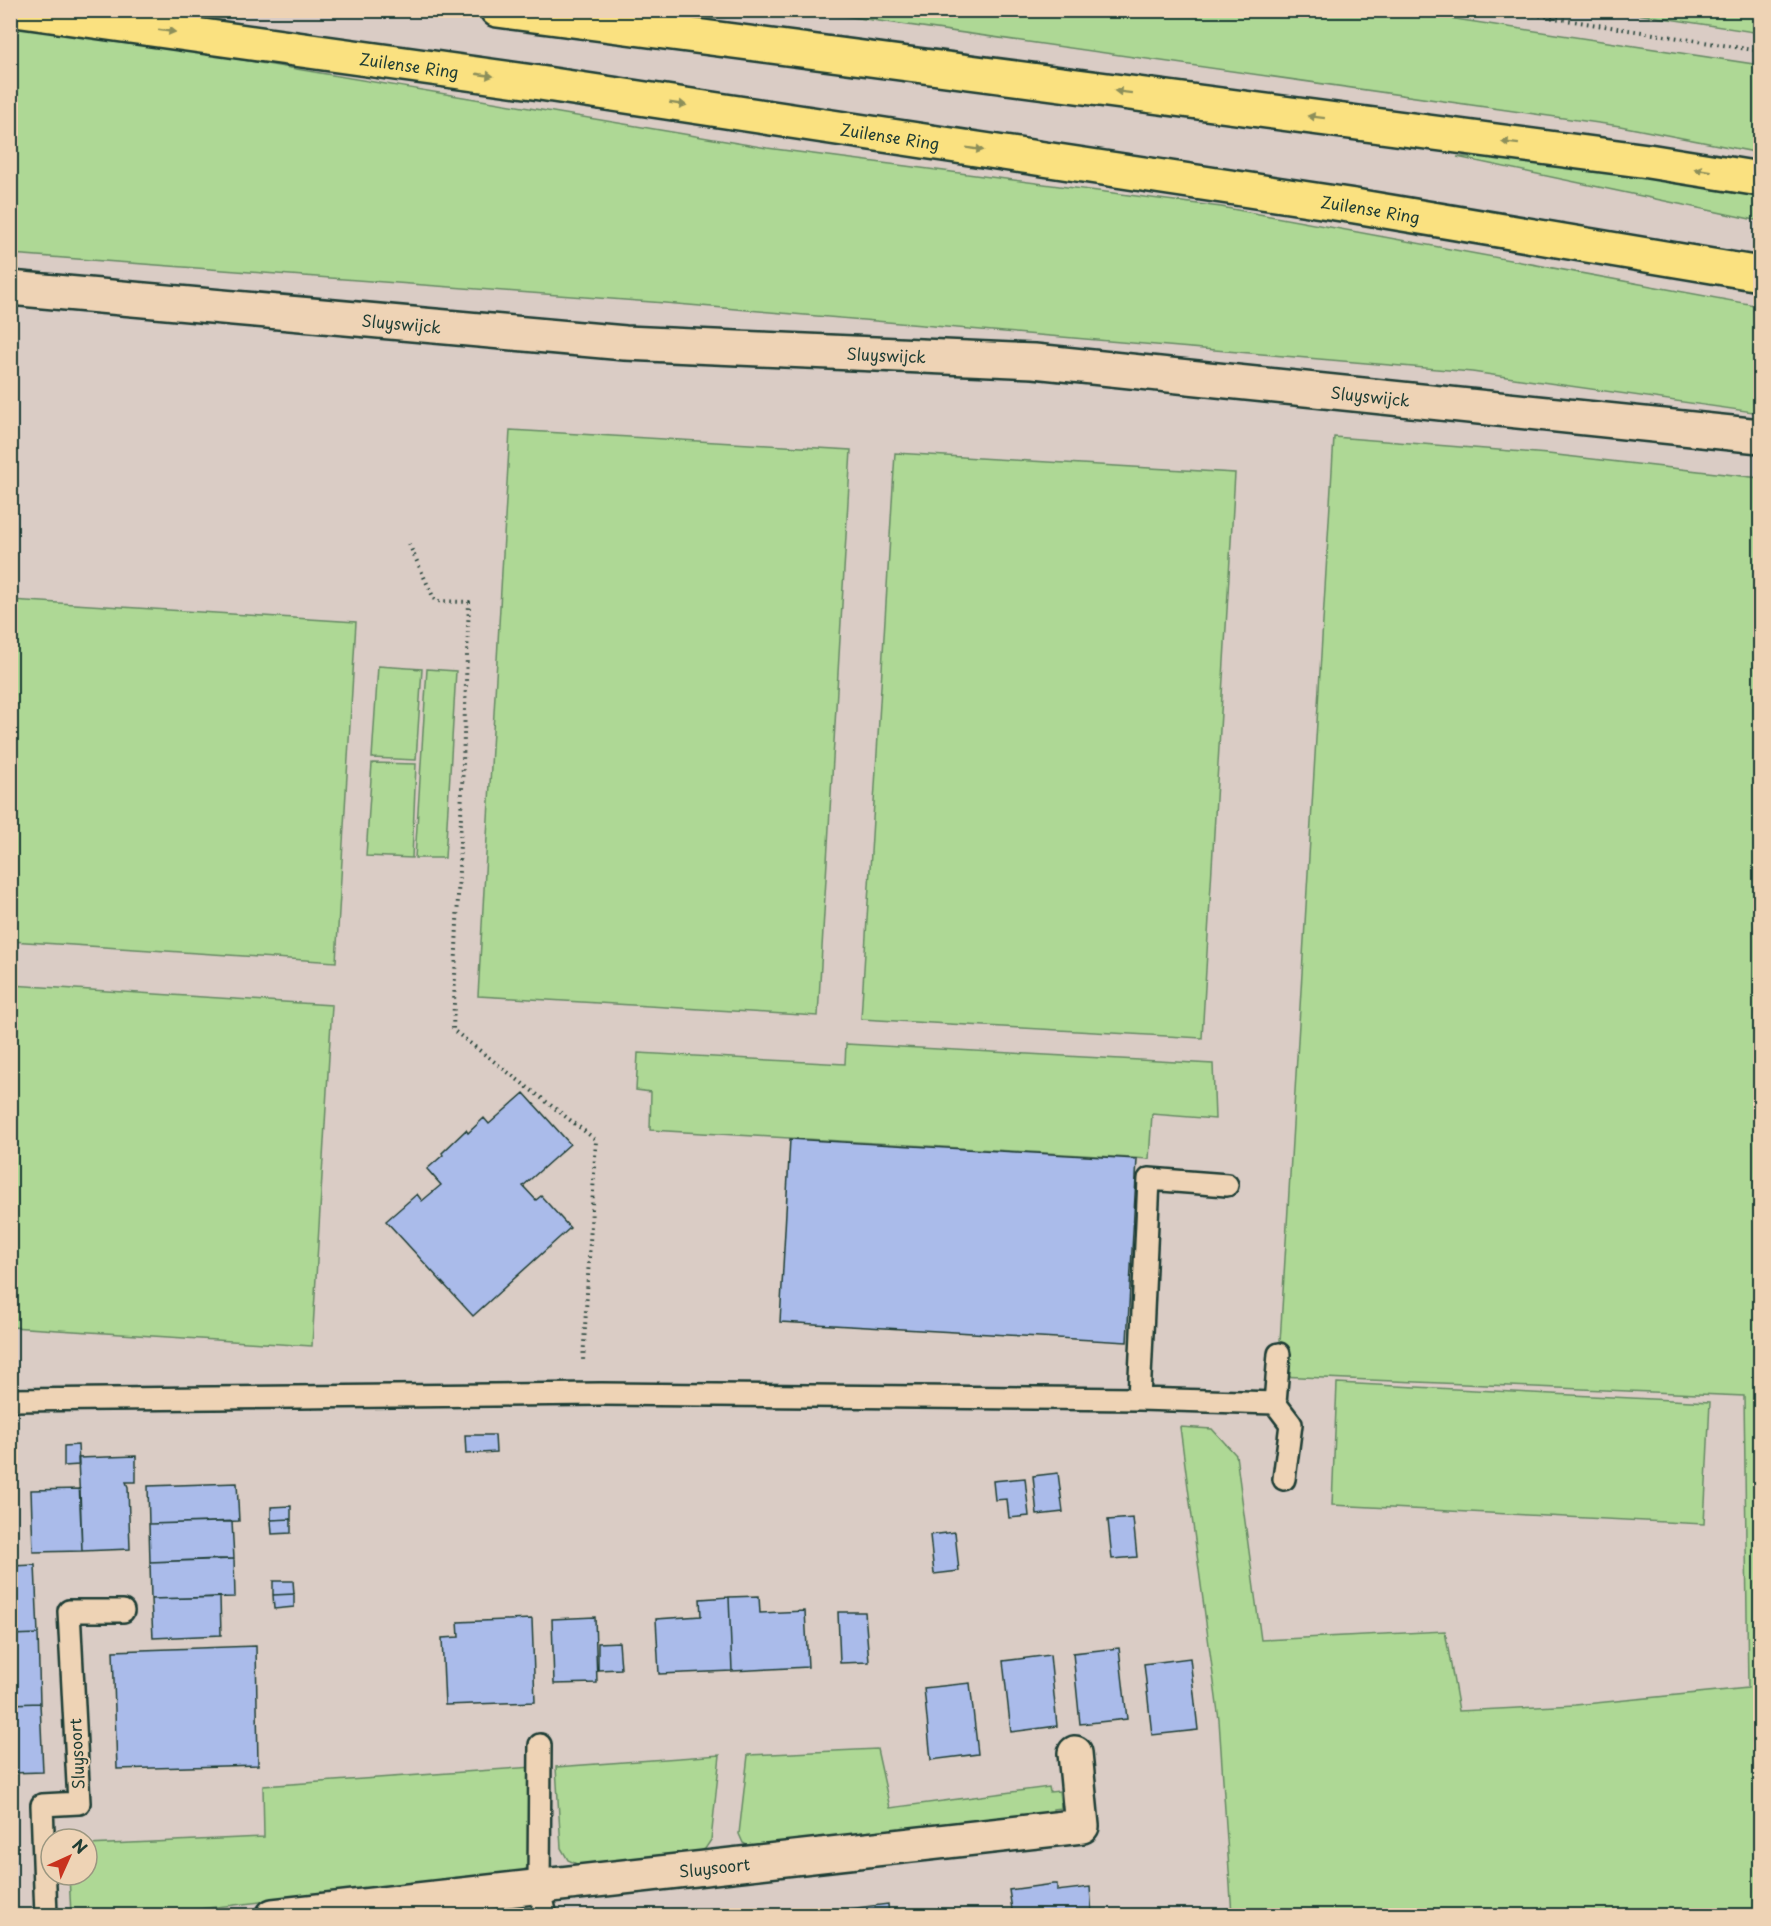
<svg xmlns="http://www.w3.org/2000/svg" width="1771" height="1926" viewBox="0 0 1771 1926" font-family="'Playpen Sans',sans-serif">
<rect width="100%" height="100%" fill="#daccc5"/>
<filter id="ink" filterUnits="userSpaceOnUse"><feTurbulence type="fractalNoise" baseFrequency=".0167" numOctaves="2"/><feDisplacementMap in="SourceGraphic" scale="12" xChannelSelector="R" yChannelSelector="G"/><feConvolveMatrix kernelMatrix="1 2 1 2 8 2 1 2 1" color-interpolation-filters="sRGB"/></filter>
<g filter="url(#ink)">
<path fill="#aed895" stroke="#668a64" stroke-width="1.5" d="M1396 10 1760 65V153L1620 126 809 11Z
M1617 11H1760V33Z
M10 26 118 39 767 148 1221 207 1760 306V413L1472 372 665 303 11 254Z
M1457 157H1491L1651 179 1760 197V221Z
M510 430 851 450 818 1016 478 996Z
M1334 437 1548 454 1760 478V1915H1232L1219 1720 1180 1427 1212 1429 1236 1455 1261 1640 1445 1631 1459 1711 1575 1705 1748 1688 1744 1396 1278 1376Z
M895 453 1235 473 1202 1038 861 1019Z
M11 600 356 622 336 962 11 941Z
M378 666 422 669 416 760 372 758Z
M427 669 456 671 445 858H415Z
M372 763 416 764 412 858 366 856Z
M11 985 332 1005 312 1346 11 1327Z
M846 1044 1213 1064 1215 1119 1152 1114 1149 1159 650 1130 651 1092 636 1090 638 1053 845 1064Z
M1337 1383 1710 1402 1704 1524 1332 1505Z
M877 1749 890 1808 1049 1787 1050 1792 1059 1791 1061 1808 1053 1809V1815L752 1848 743 1843 739 1834 748 1755Z
M720 1755 711 1840 705 1849 698 1852 581 1866 568 1860 561 1848 556 1767Z
M534 1767 530 1867 517 1873 137 1916 71 1915 69 1875H87V1845L264 1837 263 1786Z"/>
<path fill="#aabbea" stroke="#1f3d34" stroke-width="1.5" d="M524 1093 570 1144 523 1186 536 1200 541 1196 570 1228 473 1316 386 1221 417 1194 422 1201 441 1185 427 1169 443 1155 442 1153 466 1130 468 1133 484 1118 489 1124Z
M790 1139 1137 1159 1127 1342 780 1322Z
M465 1435H495L496 1452 466 1454Z
M78 1445 79 1465 64 1466V1446Z
M136 1456V1482H126L128 1487 130 1549 82 1551 78 1458Z
M1058 1473 1063 1512 1037 1515 1033 1476Z
M1025 1478 1029 1516 1009 1518 1007 1499 995 1500 993 1481Z
M237 1483 239 1521 149 1524 148 1486Z
M80 1489 82 1551 33 1552 31 1490Z
M291 1506V1519L271 1520V1507Z
M1133 1518 1137 1557 1112 1559 1108 1520Z
M291 1519V1533L272 1534 271 1520Z
M217 1522H232L234 1559 150 1562 149 1524Z
M955 1532 959 1571 934 1574 930 1535Z
M219 1559H234L235 1597 151 1599 150 1562Z
M35 1565 38 1634 10 1635V1566Z
M273 1581H293L294 1594 273 1595Z
M294 1594V1607L274 1609 273 1595Z
M759 1596 760 1613 805 1611 808 1667 732 1671 729 1597Z
M220 1597 221 1635 153 1638 151 1599Z
M729 1597 732 1671 659 1674 656 1619 701 1616 700 1599Z
M838 1612H865L869 1662 840 1663Z
M595 1617 597 1683 554 1684 552 1619Z
M532 1619 535 1702 445 1705 442 1638 459 1637 458 1622Z
M38 1634 40 1703 10 1704V1635Z
M619 1642 621 1669 598 1670V1643Z
M256 1646 258 1765 117 1769 113 1651Z
M1119 1648 1127 1719 1080 1724 1073 1653Z
M1050 1655 1057 1726 1011 1732 1003 1661Z
M1190 1658 1198 1730 1152 1735 1144 1664Z
M970 1683 978 1754 931 1760 924 1688Z
M40 1703 43 1772 10 1773V1704Z
M1053 1884H1057V1891L1090 1887 1092 1916H1013L1009 1890Z
M888 1904 889 1916H841L840 1910Z"/>
<g fill="none" stroke-linecap="round" stroke-linejoin="round">
<g stroke="#1f3d34" stroke-width="26">
<path id="service" d="M1139 1399 1149 1179 1227 1185
M10 1400 601 1394 1139 1399 1275 1403 1291 1424 1284 1479
M1275 1403 1279 1354
M540 1745 539 1886 546 1916
M46 1916 42 1805 79 1803 69 1611H123"/>
</g>
<g stroke="#1f3d34" stroke-width="38">
<g id="minor">
<path id="s1" d="M10 288 625 343 1034 361 1760 436"/>
<path id="s2" d="M273 1916 1082 1826 1075 1753"/>
</g>
</g>
<g stroke="#1f3d34" stroke-width="38">
<g id="primary">
<path id="s3" d="M15 10 533 82 1355 206 1760 274"/>
<path d="M497 10 1648 161 1760 179"/>
</g>
</g>
<path stroke="#1f3d34" stroke-width="4" stroke-dasharray="1.5 4.5" stroke-linecap="butt" d="M1504 10 1760 51
M409 544 435 601 469 602 453 1030 596 1140 583 1361"/>
<use href="#service" stroke="#eed3b5" stroke-width="21"/>
<use href="#minor" stroke="#eed3b5" stroke-width="33"/>
<use href="#primary" stroke="#fae180" stroke-width="33"/>
</g>
<defs><path id="oneway-solid" d="M-6-.8H1V-3.2L6.5 0L1 3.2V.8H-6Z" transform="scale(1.5)"/></defs>
<g fill="#8c8f5a">
<use href="#oneway-solid" transform="translate(167 31) rotate(8)"/>
<use href="#oneway-solid" transform="translate(485 75) rotate(8)"/>
<use href="#oneway-solid" transform="translate(1123 92) rotate(-173)"/>
<use href="#oneway-solid" transform="translate(678 104) rotate(9)"/>
<use href="#oneway-solid" transform="translate(1316 117) rotate(-173)"/>
<use href="#oneway-solid" transform="translate(1510 143) rotate(-173)"/>
<use href="#oneway-solid" transform="translate(975 149) rotate(9)"/>
<use href="#oneway-solid" transform="translate(1703 170) rotate(-171)"/>
</g>
</g>
<g text-anchor="middle" dominant-baseline="central" stroke-width="4.5" stroke-linejoin="round" paint-order="stroke">
<g font-size="16" fill="#1f3d34" stroke="#eed3b5">
<text stroke="none"><textPath href="#s3" startOffset="398">Zuilense Ring</textPath></text>
<text stroke="none"><textPath href="#s3" startOffset="884">Zuilense Ring</textPath></text>
<text stroke="none"><textPath href="#s3" startOffset="1370">Zuilense Ring</textPath></text>
<text stroke="none"><textPath href="#s1" startOffset="393">Sluyswijck</textPath></text>
<text stroke="none"><textPath href="#s1" startOffset="879">Sluyswijck</textPath></text>
<text stroke="none"><textPath href="#s1" startOffset="1365">Sluyswijck</textPath></text>
<text transform="translate(76 1754) rotate(-93)">Sluysoort</text>
<text stroke="none"><textPath href="#s2" startOffset="444">Sluysoort</textPath></text>
</g>
</g>
<rect width="1771" height="1926" fill="none" stroke="#eed3b5" stroke-width="36"/>
<rect x="18" y="18" width="1735" height="1890" fill="none" stroke="#1f3d34" stroke-width="2" filter="url(#ink)"/>
<g transform="translate(69 1857) rotate(45)"><circle r="28" fill="#eed3b5" stroke="#9b9781" stroke-width="1.5"/>
<path d="M0-4.5L10 22L0 15L-10 22Z" fill="#c8321e"/>
<text y="-9" font-size="16" font-weight="bold" text-anchor="middle" fill="#1f3d34">N</text>
</g>
</svg>
